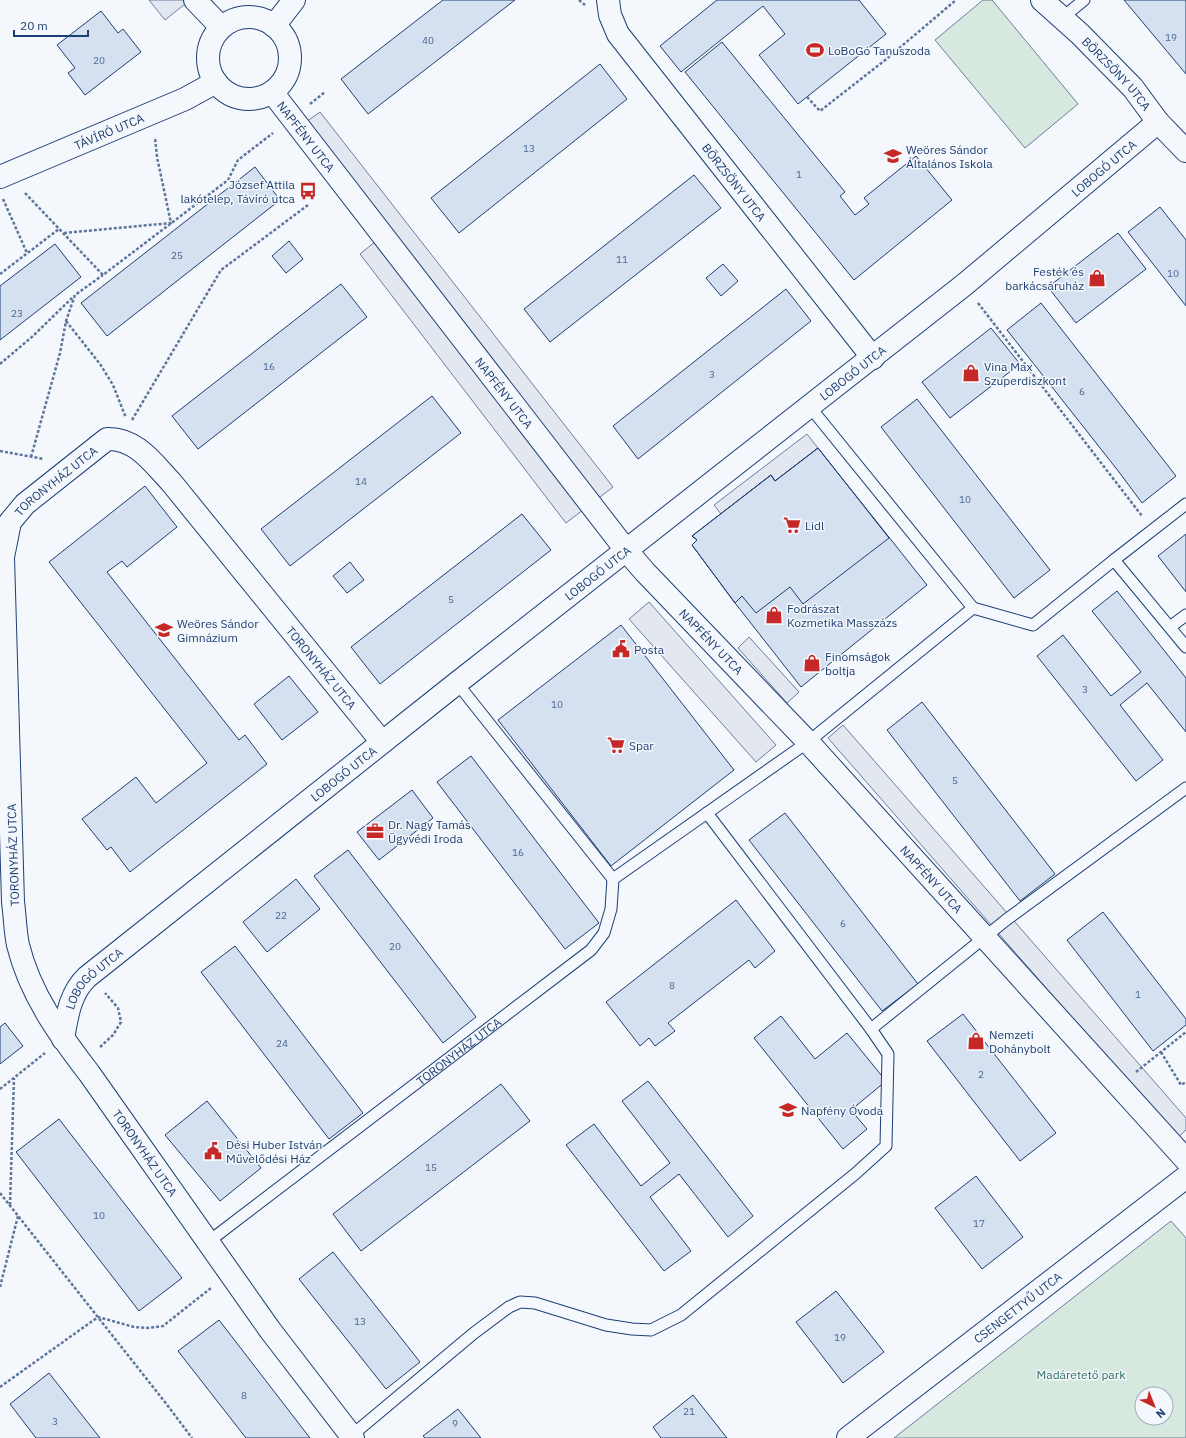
<svg xmlns="http://www.w3.org/2000/svg" width="1186" height="1438" viewBox="0 0 1186 1438" font-family="'IBM Plex Sans',sans-serif">
<rect width="100%" height="100%" fill="#f4f7fb"/>
<path fill="#d7e8df" stroke="#687fa3" fill-rule="evenodd" d="M983 0H992L1078 104 1025 148 935 40Z
M1171 1221 1186 1238V1438H894ZM1142 1394H1166V1418H1142Z"/>
<path fill="#e3e8f0" stroke="#687fa3" d="M149 0H190L165 20Z
M320 112 613 487 566 523 360 254 382 236 299 127Z
M807 434 818 448 775 481 771 475 721 514 714 505Z
M649 602 776 745 756 762 629 619Z
M749 637 799 692 787 703 738 648Z
M843 725 1186 1118V1130L1177 1138 828 738Z"/>
<path fill="#d5e0f0" stroke="#1d3f73" d="M443 0H515L368 114 341 79Z
M717 0H859L886 34 798 104 759 55 785 34 763 6 681 72 660 46Z
M1124 0H1186V74Z
M101 11 118 33 123 29 141 52 85 95 68 73 75 68 57 45Z
M722 42 845 192 840 196 855 215 869 204 864 198 916 156 952 200 854 280 685 72Z
M600 64 627 99 459 233 431 198Z
M255 167 280 200 107 336 81 303Z
M694 175 721 208 550 342 524 309Z
M1160 207 1186 240V306L1128 232Z
M1118 233 1146 269 1076 323 1048 287Z
M289 241 303 259 286 273 272 256Z
M55 244 81 277 0 340V286Z
M723 264 738 281 721 296 706 278Z
M341 284 367 317 198 449 172 416Z
M786 289 811 321 638 459 613 426Z
M1041 303 1176 476 1142 503 1119 472 1007 330Z
M991 328 1020 364 950 418 922 382Z
M432 396 461 433 290 566 261 529Z
M917 399 1050 570 1014 598 881 427Z
M818 448 889 538 803 604 790 587 756 613 742 596 735 603 692 545 697 540 692 536 771 475 775 481Z
M818 448 927 585 801 687 735 603 692 545 697 540 692 536 771 475 775 481Z
M145 486 177 527 127 567 122 561 107 572 239 740 245 735 267 764 130 872 111 847 107 850 82 819 136 777 156 803 207 763 49 562Z
M522 514 551 550 380 684 351 647Z
M1186 534V592L1158 556Z
M350 562 364 580 347 593 333 576Z
M1117 591 1186 678V732L1147 683 1120 705 1163 760 1136 781 1037 656 1063 635 1111 696 1141 672 1092 611Z
M621 625 734 770 611 866 498 720Z
M289 676 318 712 282 740 254 704Z
M922 702 1055 874 1020 901 887 730Z
M471 756 599 923 565 949 437 782Z
M412 790 433 818 379 860 357 832Z
M785 813 918 984 882 1011 749 840Z
M348 850 476 1017 443 1043 314 876Z
M296 879 320 909 267 952 243 922Z
M736 900 775 951 755 968 749 960 668 1023 675 1031 655 1046 649 1038 640 1046 606 1002Z
M1103 912 1186 1019V1025L1153 1051 1067 940Z
M235 946 363 1113 329 1139 201 972Z
M963 1014 1056 1133 1020 1161 927 1041Z
M781 1016 815 1059 847 1033 886 1081 851 1110 867 1129 843 1149 754 1038Z
M5 1023 23 1046 0 1064V1027Z
M648 1081 753 1216 728 1237 679 1174 650 1197 691 1251 664 1271 566 1145 594 1124 641 1186 670 1163 622 1101Z
M501 1084 530 1121 361 1251 333 1214Z
M207 1101 261 1168 220 1201 165 1135Z
M59 1119 182 1278 139 1311 16 1152Z
M976 1176 1023 1237 982 1269 935 1208Z
M333 1252 420 1362 386 1389 299 1279Z
M836 1291 884 1352 843 1383 796 1322Z
M219 1320 310 1438H246L178 1351Z
M49 1373 100 1438H36L10 1404Z
M693 1395 727 1438H661L653 1427Z
M458 1409 481 1438H425L423 1436Z"/>
<g fill="none" stroke-linecap="round" stroke-linejoin="round">
<g stroke="#1d3f73" stroke-width="13">
<g id="service">
<path d="M1062 18 1084 0"/>
<path d="M810 407 973 608"/>
<path d="M1114 560 1186 504"/>
<path d="M1170 627 1186 615"/>
<path d="M457 683 613 879"/>
<path d="M613 879 808 742 973 608 1033 625 1114 560 1186 647"/>
<path d="M871 1029 1006 920 1186 788"/>
<path id="s1" d="M208 1242 591 950 604 933 611 909 613 879"/>
<path d="M351 1436 474 1333 509 1307 520 1302 535 1303 606 1325 632 1329 651 1330 681 1315 855 1174 886 1146 888 1054 871 1029 707 813"/>
</g>
</g>
<g stroke="#1d3f73" stroke-width="24">
<g id="minor">
<path d="M195 0 221 27"/>
<path id="s2" d="M608 0 610 15 618 34 873 358"/>
<path id="s3" d="M1042 0 1080 34 1133 88 1158 122 1186 151"/>
<circle cx="249" cy="58" r="41"/>
<path d="M274 26 294 0"/>
<path id="s4" d="M272 92 626 550 645 572 808 742 1186 1160"/>
<path id="s5" d="M0 177 185 99 216 82"/>
<path id="s6" d="M63 1039C67 1016 70 993 87 977L457 683 964 285 1158 122"/>
<path id="s7" d="M353 1438 270 1330 89 1073C59 1034 30 994 18 945 15 931 15 916 13 902L3 557 10 522 25 504 107 439C136 438 153 463 171 482L382 742"/>
<path id="s8" d="M848 1438 1186 1177"/>
</g>
</g>
<path stroke="#5e769c" stroke-width="2.5" stroke-dasharray="3 2" stroke-linecap="butt" d="M579 0 585 5
M807 97 820 111 884 61 956 0
M310 104 325 92
M25 193 103 275 228 180 238 160 273 133
M3 199 27 253
M64 233 171 223 157 157 155 137
M0 274 59 229
M978 303 1142 516
M66 321 100 364 113 385 126 418
M0 364 33 336 74 296
M132 420 221 270 308 205
M0 451 44 459
M31 457 60 353 66 321 75 295 103 275
M100 1047 113 1035 121 1022 118 1008 105 993
M1161 1052 1181 1085 1186 1082
M1136 1072 1186 1032
M0 1089 45 1053
M0 1193 168 1406 192 1438
M10 1205 14 1078
M0 1287 18 1216
M0 1387 98 1317 134 1327 148 1328 163 1326 211 1288"/>
<use href="#service" stroke="#f4f7fb" stroke-width="11"/>
<use href="#minor" stroke="#f4f7fb" stroke-width="22"/>
</g>
<defs>
<g id="stadium-bare" transform="scale(1.38)"><path d="M0-5a6.5 5 0 1 0 0 10a6.5 5 0 1 0 0-10ZM-3.5-1.8h7v3.6h-7Z" fill="#c62828" stroke="#f4f7fb" stroke-width="2.5" paint-order="stroke"/></g>
<g id="school-bare" transform="scale(1.38)"><path d="M0-5L7-2L0 1L-7-2ZM-4 1L0 2.5L4 1V4Q0 6-4 4Z" fill="#c62828" stroke="#f4f7fb" stroke-width="2.5" paint-order="stroke"/></g>
<g id="bus-bare" transform="scale(1.38)"><path d="M-5-6H5V4H4V6H2V4H-2V6H-4V4H-5ZM-3.5-4V0h7V-4ZM-3.5 1.2v1.5H-2V1.2ZM2 1.2v1.5H3.5V1.2Z" fill="#c62828" stroke="#f4f7fb" stroke-width="2.5" paint-order="stroke"/></g>
<g id="shop-bare" transform="scale(1.38)"><path d="M-5-2.5h2.3a2.7 3.5 0 0 1 5.4 0H5L5.5 6h-11ZM-1.5-2.5h3a1.5 2.3 0 0 0-3 0Z" fill="#c62828" stroke="#f4f7fb" stroke-width="2.5" paint-order="stroke"/></g>
<g id="supermarket-bare" transform="scale(1.38)"><path d="M-6-5.5h2.5l.6 2H6L4.5 2H-2.5L-4.4-4H-6ZM-1.5 3.2a1.3 1.3 0 1 0 .1 0ZM3 3.2a1.3 1.3 0 1 0 .1 0Z" fill="#c62828" stroke="#f4f7fb" stroke-width="2.5" paint-order="stroke"/></g>
<g id="civic-bare" transform="scale(1.38)"><path d="M-.6-6.5H3V-4.5H.6V-3L4-1V1h2V6H-6V1h2V-1L-.6-3ZM-1.2 2.5V6h2.4V2.5Z" fill="#c62828" stroke="#f4f7fb" stroke-width="2.5" paint-order="stroke"/></g>
<g id="office-bare" transform="scale(1.38)"><path d="M-6-3h4V-5.5h4V-3h4V5H-6ZM-1-4.5V-3h2v-1.5ZM-6 0V1H6V0Z" fill="#c62828" stroke="#f4f7fb" stroke-width="2.5" paint-order="stroke"/></g>
</defs>
<g fill-rule="evenodd">
<use href="#stadium-bare" x="815" y="50"/>
<use href="#school-bare" x="893" y="156"/>
<use href="#bus-bare" x="308" y="191"/>
<use href="#shop-bare" x="1097" y="278"/>
<use href="#shop-bare" x="971" y="373"/>
<use href="#supermarket-bare" x="792" y="525"/>
<use href="#shop-bare" x="774" y="615"/>
<use href="#school-bare" x="164" y="630"/>
<use href="#civic-bare" x="621" y="649"/>
<use href="#shop-bare" x="812" y="663"/>
<use href="#supermarket-bare" x="616" y="745"/>
<use href="#office-bare" x="375" y="831"/>
<use href="#shop-bare" x="976" y="1041"/>
<use href="#school-bare" x="788" y="1110"/>
<use href="#civic-bare" x="213" y="1151"/>
</g>
<g text-anchor="middle" dominant-baseline="central" stroke-width="3" stroke-linejoin="round" paint-order="stroke">
<g font-size="10" fill="#4b6792">
<text x="1171" y="37">19</text>
<text x="428" y="40">40</text>
<text x="99" y="60">20</text>
<text x="529" y="148">13</text>
<text x="799" y="174">1</text>
<text x="177" y="255">25</text>
<text x="622" y="259">11</text>
<text x="1173" y="273">10</text>
<text x="17" y="313">23</text>
<text x="269" y="366">16</text>
<text x="712" y="374">3</text>
<text x="1082" y="391">6</text>
<text x="361" y="481">14</text>
<text x="965" y="499">10</text>
<text x="451" y="599">5</text>
<text x="1085" y="689">3</text>
<text x="557" y="704">10</text>
<text x="955" y="780">5</text>
<text x="518" y="852">16</text>
<text x="281" y="915">22</text>
<text x="843" y="923">6</text>
<text x="395" y="946">20</text>
<text x="672" y="985">8</text>
<text x="1138" y="994">1</text>
<text x="282" y="1043">24</text>
<text x="981" y="1074">2</text>
<text x="431" y="1167">15</text>
<text x="99" y="1215">10</text>
<text x="979" y="1223">17</text>
<text x="360" y="1321">13</text>
<text x="840" y="1337">19</text>
<text x="244" y="1395">8</text>
<text x="689" y="1411">21</text>
<text x="55" y="1421">3</text>
<text x="455" y="1423">9</text>
</g>
<g font-size="12" fill="#1d3f73" stroke="#f4f7fb" text-anchor="start">
<text x="828" y="50">LoBoGó Tanuszoda</text>
<text x="906" y="149">Weöres Sándor<tspan x="906" dy="14">Általános Iskola</tspan></text>
<text x="295" y="184" text-anchor="end">József Attila<tspan x="295" dy="14">lakótelep, Távíró utca</tspan></text>
<text x="1084" y="271" text-anchor="end">Festék és<tspan x="1084" dy="14">barkácsáruház</tspan></text>
<text x="984" y="366">Vina Max<tspan x="984" dy="14">Szuperdiszkont</tspan></text>
<text x="805" y="525">Lidl</text>
<text x="787" y="608">Fodrászat<tspan x="787" dy="14">Kozmetika Masszázs</tspan></text>
<text x="177" y="623">Weöres Sándor<tspan x="177" dy="14">Gimnázium</tspan></text>
<text x="634" y="649">Posta</text>
<text x="825" y="656">Finomságok<tspan x="825" dy="14">boltja</tspan></text>
<text x="629" y="745">Spar</text>
<text x="388" y="824">Dr. Nagy Tamás<tspan x="388" dy="14">Ügyvédi Iroda</tspan></text>
<text x="989" y="1034">Nemzeti<tspan x="989" dy="14">Dohánybolt</tspan></text>
<text x="801" y="1110">Napfény Óvoda</text>
<text x="226" y="1144">Dési Huber István<tspan x="226" dy="14">Művelődési Ház</tspan></text>
</g>
<g font-size="12" fill="#1d3f73" stroke="#f4f7fb">
<text stroke="none"><textPath href="#s3" startOffset="105">BÖRZSÖNY UTCA</textPath></text>
<text stroke="none"><textPath href="#s5" startOffset="118">TÁVÍRÓ UTCA</textPath></text>
<text stroke="none"><textPath href="#s4" startOffset="56">NAPFÉNY UTCA</textPath></text>
<text stroke="none"><textPath href="#s6" startOffset="1367">LOBOGÓ UTCA</textPath></text>
<text stroke="none"><textPath href="#s2" startOffset="224">BÖRZSÖNY UTCA</textPath></text>
<text stroke="none"><textPath href="#s6" startOffset="1043">LOBOGÓ UTCA</textPath></text>
<text stroke="none"><textPath href="#s4" startOffset="380">NAPFÉNY UTCA</textPath></text>
<text stroke="none"><textPath href="#s7" startOffset="1084">TORONYHÁZ UTCA</textPath></text>
<text stroke="none"><textPath href="#s6" startOffset="719">LOBOGÓ UTCA</textPath></text>
<text stroke="none"><textPath href="#s4" startOffset="704">NAPFÉNY UTCA</textPath></text>
<text stroke="none"><textPath href="#s7" startOffset="1469">TORONYHÁZ UTCA</textPath></text>
<text stroke="none"><textPath href="#s6" startOffset="395">LOBOGÓ UTCA</textPath></text>
<text transform="translate(13 855) rotate(-92)">TORONYHÁZ UTCA</text>
<text stroke="none"><textPath href="#s4" startOffset="1028">NAPFÉNY UTCA</textPath></text>
<text stroke="none"><textPath href="#s6" startOffset="71">LOBOGÓ UTCA</textPath></text>
<text stroke="none"><textPath href="#s1" startOffset="315">TORONYHÁZ UTCA</textPath></text>
<text transform="translate(145 1153) rotate(55)">TORONYHÁZ UTCA</text>
<text stroke="none"><textPath href="#s8" startOffset="214">CSENGETTYŰ UTCA</textPath></text>
</g>
<g font-size="12" fill="#2c6c60" stroke="#f4f7fb">
<text x="1081" y="1374">Madáretető park</text>
</g>
</g>
<g transform="translate(1154 1406) rotate(137)"><circle r="19" fill="#f4f7fb" stroke="#9eadc5"/>
<path d="M0-3L7 15L0 10L-7 15Z" fill="#c62828"/>
<text y="-6" font-size="11" font-weight="bold" text-anchor="middle" fill="#1d3f73">N</text>
</g>
<path d="M14 30v6h74v-6" fill="none" stroke="#1d3f73" stroke-width="2"/>
<text x="20" y="30" font-size="12" fill="#1d3f73" stroke="#f4f7fb" stroke-width="3" paint-order="stroke">20 m</text>
</svg>
